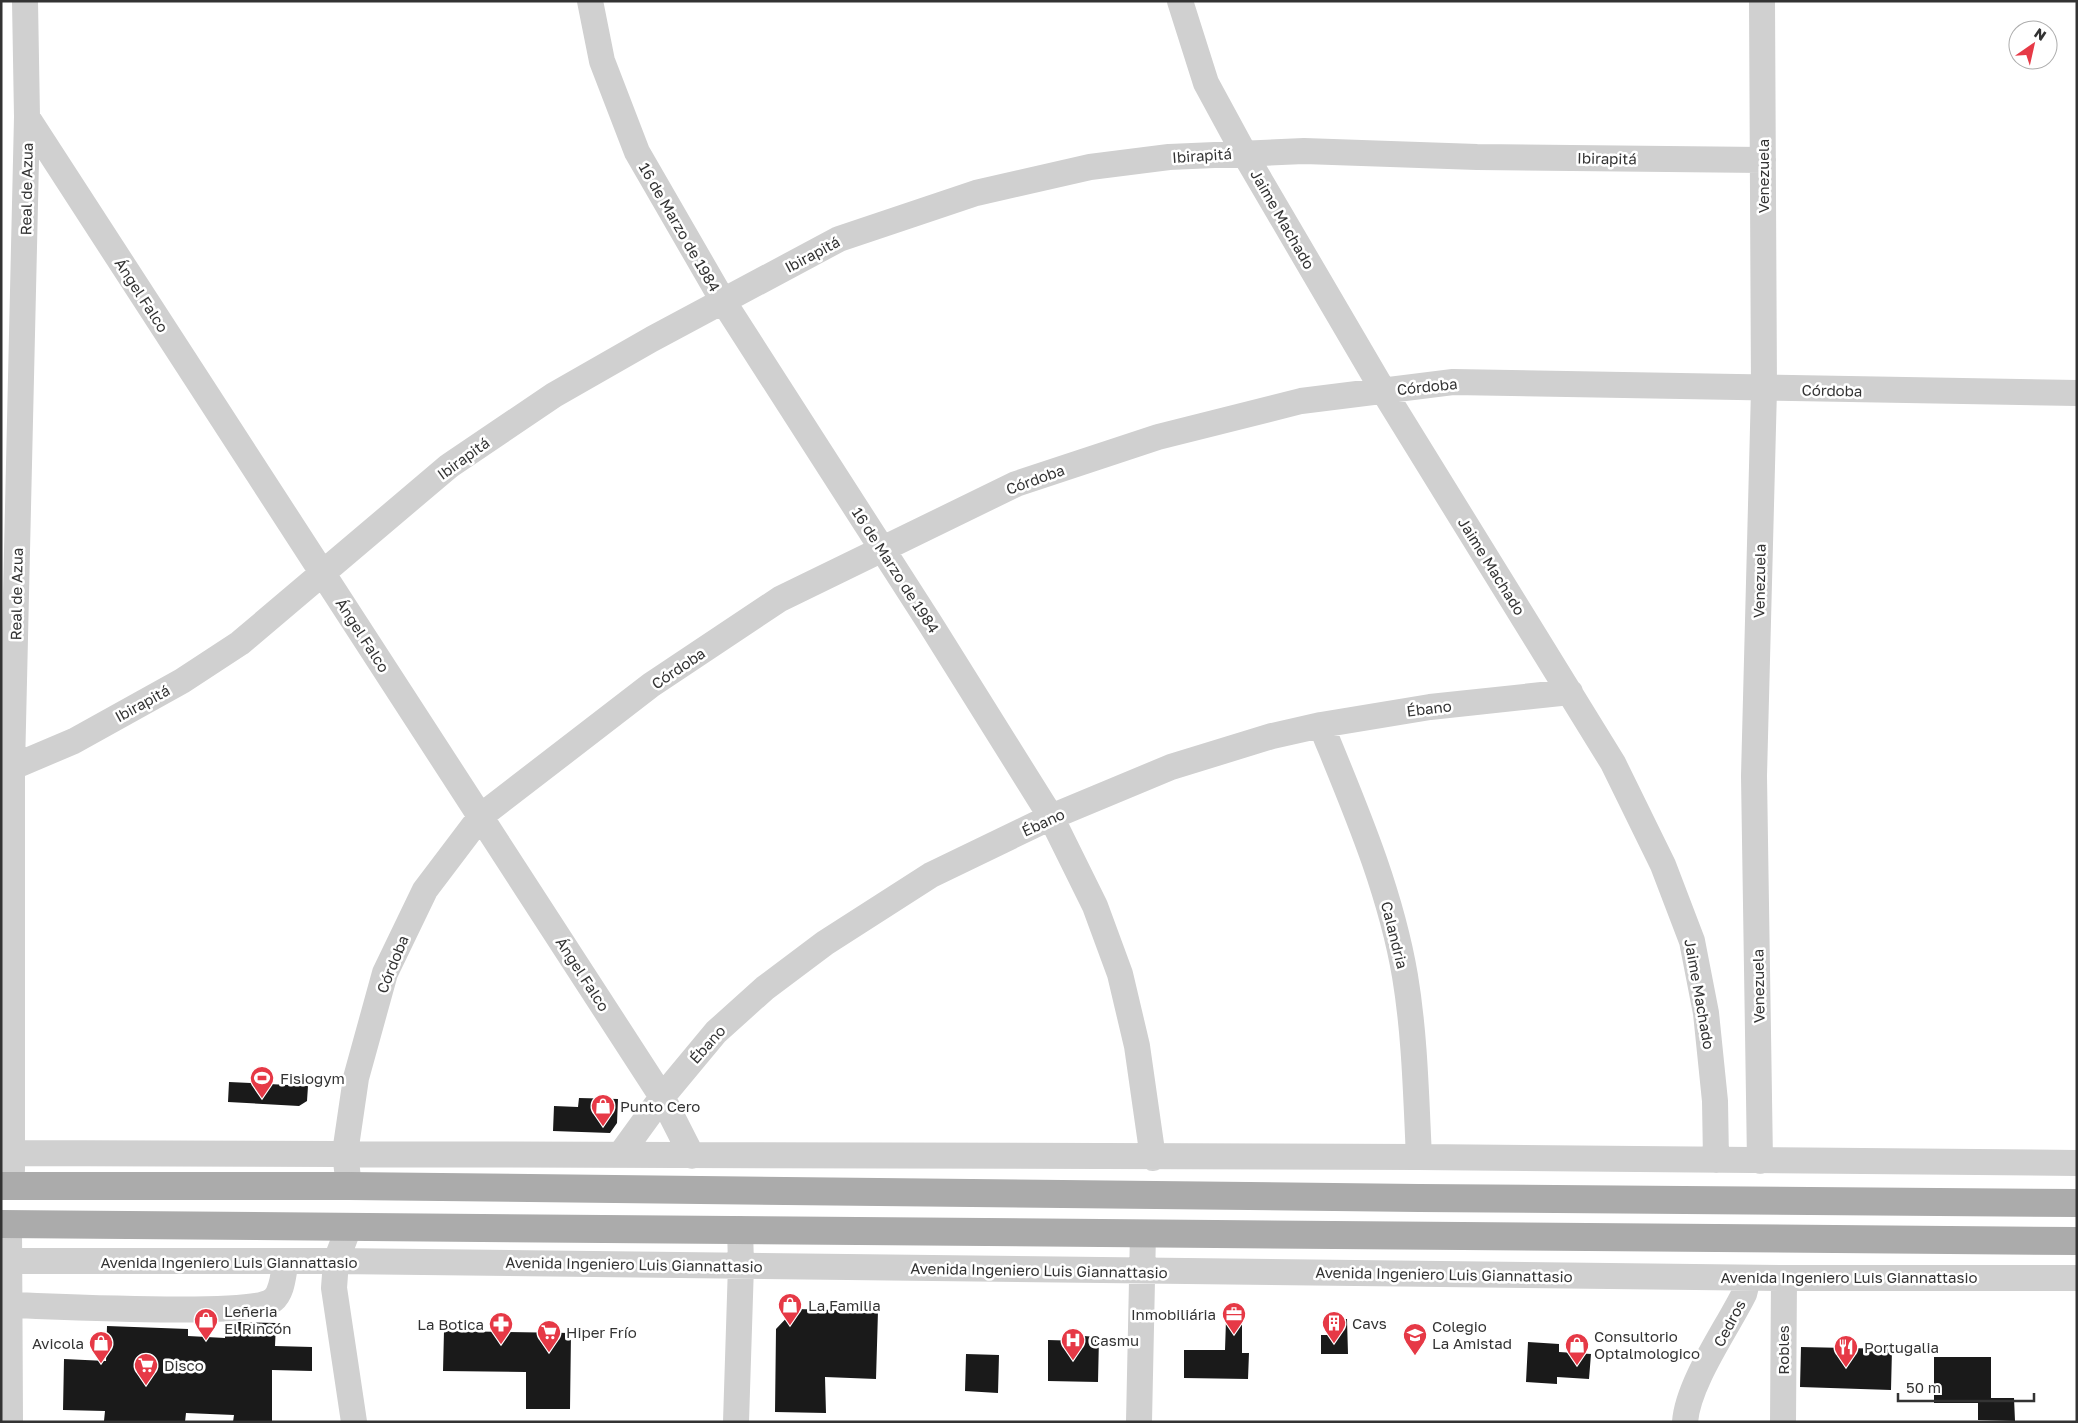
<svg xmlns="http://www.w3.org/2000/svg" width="2078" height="1423" viewBox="0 0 2078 1423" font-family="'Golos Text',sans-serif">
<rect width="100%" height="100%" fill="#fff"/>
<path fill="#1a1a1a" d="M229 1082 308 1086 307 1101 299 1106 228 1102Z
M579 1098 618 1099 617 1123 610 1133 553 1131 554 1106 578 1107Z
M795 1309 878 1311 876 1379 825 1377 826 1413 775 1412 776 1329Z
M1333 1319H1347L1348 1354H1321V1335H1333Z
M1226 1320H1242V1353H1249L1248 1379 1184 1378V1350H1225Z
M240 1322 276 1323 275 1346 312 1347V1371L272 1370V1422H233L234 1415 186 1413 185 1422 104 1421 105 1411 63 1410 64 1359 106 1361 107 1326 188 1329V1336L225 1338V1323Z
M444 1331 571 1333 570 1409H526V1372L443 1371Z
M1083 1336 1099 1337 1098 1382 1048 1381V1340L1082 1341Z
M1528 1342 1559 1344V1352L1591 1354 1589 1379 1557 1377V1384L1526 1382Z
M1801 1347 1892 1349 1891 1390 1800 1387Z
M966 1354 999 1355 998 1393 965 1391Z
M1934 1357H1991V1398H2014L2015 1421 1978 1420V1403H1934Z"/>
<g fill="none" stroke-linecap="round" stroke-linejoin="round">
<path stroke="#d0d0d0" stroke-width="26" d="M590 1 602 61 637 152 723 301 931 625 1051 817 1095 906 1120 974 1137 1046 1153 1158
M1180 1 1206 83 1244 153 1384 392 1613 763 1663 865 1692 941 1706 1013 1715 1101 1716 1160
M27 117 662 1097 692 1156
M1321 725C1354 806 1390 888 1405 976 1415 1036 1416 1097 1419 1157
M1 772 74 741 182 681 240 643 449 466 554 395 652 339 839 239 976 193 1090 167 1169 157 1304 151 1477 157 1763 160
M1 1153 1419 1157 2077 1163
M620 1155 662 1097 716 1032 765 988 825 943 931 875 1051 817 1171 767 1272 736 1321 725 1430 707 1570 692
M1760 1161 1754 776 1764 389 1762 1
M12 1170V768L27 117 25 1
M349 1186 345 1153 356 1078 385 973 425 890 481 816 651 685 780 599 1016 484 1158 437 1301 401 1453 382 2077 393
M9 1224 10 1422
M349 1227 336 1261 334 1288 354 1422
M1 1261H336L1784 1278H2077
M10 1305C49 1306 251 1317 273 1300 283 1292 283 1273 286 1261
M736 1422 741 1265 740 1229
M1139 1422 1143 1233
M1685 1422C1688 1383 1726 1330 1744 1294L1748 1278
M1783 1422 1784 1278"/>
<path stroke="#ababab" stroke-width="28" d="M1 1186H349L1419 1198 2077 1203
M1 1224 2077 1241"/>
</g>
<defs>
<g id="stadium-pin" transform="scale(1.25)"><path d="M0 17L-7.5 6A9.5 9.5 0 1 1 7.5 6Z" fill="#e63946" stroke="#fff"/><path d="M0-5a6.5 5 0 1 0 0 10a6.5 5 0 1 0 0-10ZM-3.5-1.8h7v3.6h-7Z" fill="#fff"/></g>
<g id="shop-pin" transform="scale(1.25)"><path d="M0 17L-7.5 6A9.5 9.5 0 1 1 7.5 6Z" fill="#e63946" stroke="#fff"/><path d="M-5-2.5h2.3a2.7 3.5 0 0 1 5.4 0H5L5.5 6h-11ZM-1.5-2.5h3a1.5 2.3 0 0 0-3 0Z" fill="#fff"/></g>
<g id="office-pin" transform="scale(1.25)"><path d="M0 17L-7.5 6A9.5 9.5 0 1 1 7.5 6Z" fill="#e63946" stroke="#fff"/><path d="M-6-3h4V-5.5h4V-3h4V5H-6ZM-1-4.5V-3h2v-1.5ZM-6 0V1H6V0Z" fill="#fff"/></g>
<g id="building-pin" transform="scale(1.25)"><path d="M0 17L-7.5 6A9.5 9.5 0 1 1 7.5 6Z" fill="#e63946" stroke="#fff"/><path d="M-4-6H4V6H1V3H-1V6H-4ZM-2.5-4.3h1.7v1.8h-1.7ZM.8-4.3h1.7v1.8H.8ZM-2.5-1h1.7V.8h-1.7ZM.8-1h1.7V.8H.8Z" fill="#fff"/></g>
<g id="pharmacy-pin" transform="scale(1.25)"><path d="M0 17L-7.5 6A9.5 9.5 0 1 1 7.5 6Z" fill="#e63946" stroke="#fff"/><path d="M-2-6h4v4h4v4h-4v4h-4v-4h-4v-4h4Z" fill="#fff"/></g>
<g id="supermarket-pin" transform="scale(1.25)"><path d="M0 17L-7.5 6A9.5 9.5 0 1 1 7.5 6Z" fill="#e63946" stroke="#fff"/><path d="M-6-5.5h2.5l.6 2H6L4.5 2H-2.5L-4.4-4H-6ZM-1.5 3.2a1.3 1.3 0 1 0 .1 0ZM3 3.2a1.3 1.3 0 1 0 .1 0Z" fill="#fff"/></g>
<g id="school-pin" transform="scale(1.25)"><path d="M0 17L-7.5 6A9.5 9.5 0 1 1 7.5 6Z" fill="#e63946" stroke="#fff"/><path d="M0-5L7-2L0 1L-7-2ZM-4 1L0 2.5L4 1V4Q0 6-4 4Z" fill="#fff"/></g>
<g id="hospital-pin" transform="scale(1.25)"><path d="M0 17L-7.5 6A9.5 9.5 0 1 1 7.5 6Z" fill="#e63946" stroke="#fff"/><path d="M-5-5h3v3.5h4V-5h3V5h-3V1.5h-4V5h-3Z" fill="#fff"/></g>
<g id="restaurant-pin" transform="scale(1.25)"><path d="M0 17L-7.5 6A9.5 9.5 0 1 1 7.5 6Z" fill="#e63946" stroke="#fff"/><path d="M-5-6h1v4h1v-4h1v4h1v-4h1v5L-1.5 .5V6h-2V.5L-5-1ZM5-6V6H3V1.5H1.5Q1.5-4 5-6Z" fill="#fff"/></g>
</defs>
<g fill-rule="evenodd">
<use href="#stadium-pin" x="262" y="1078"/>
<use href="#shop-pin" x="603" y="1106"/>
<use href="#shop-pin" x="790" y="1305"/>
<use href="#office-pin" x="1234" y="1314"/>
<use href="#shop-pin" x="206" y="1320"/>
<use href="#building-pin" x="1334" y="1323"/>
<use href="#pharmacy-pin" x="501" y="1324"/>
<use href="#supermarket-pin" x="549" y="1332"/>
<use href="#school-pin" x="1415" y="1335"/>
<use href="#hospital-pin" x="1073" y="1340"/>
<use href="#shop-pin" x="101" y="1343"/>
<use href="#shop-pin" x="1577" y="1345"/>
<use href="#restaurant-pin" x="1846" y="1347"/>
<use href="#supermarket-pin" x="146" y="1365"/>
</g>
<g text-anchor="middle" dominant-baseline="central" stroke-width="5" stroke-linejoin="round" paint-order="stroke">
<g font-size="15" fill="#333" stroke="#fff">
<text transform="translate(1202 155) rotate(-4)">Ibirapitá</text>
<text transform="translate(1607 158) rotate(1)">Ibirapitá</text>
<text transform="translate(1763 176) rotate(-90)">Venezuela</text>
<text transform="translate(26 189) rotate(-89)">Real de Azua</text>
<text transform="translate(1283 219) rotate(60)">Jaime Machado</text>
<text transform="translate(680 227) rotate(60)">16 de Marzo de 1984</text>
<text transform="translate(812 254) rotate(-28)">Ibirapitá</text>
<text transform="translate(142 295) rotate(57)">Ángel Falco</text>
<text transform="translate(1427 386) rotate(-6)">Córdoba</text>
<text transform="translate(1832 390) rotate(1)">Córdoba</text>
<text transform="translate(463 458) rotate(-36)">Ibirapitá</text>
<text transform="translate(1035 479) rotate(-20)">Córdoba</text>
<text transform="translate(1492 566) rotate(58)">Jaime Machado</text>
<text transform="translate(896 570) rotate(57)">16 de Marzo de 1984</text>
<text transform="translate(1759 581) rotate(-89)">Venezuela</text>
<text transform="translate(16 594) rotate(-89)">Real de Azua</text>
<text transform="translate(363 635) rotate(57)">Ángel Falco</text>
<text transform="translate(678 668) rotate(-34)">Córdoba</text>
<text transform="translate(142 703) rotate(-29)">Ibirapitá</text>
<text transform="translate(1429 708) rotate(-7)">Ébano</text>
<text transform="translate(1043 822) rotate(-25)">Ébano</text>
<text transform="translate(1395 935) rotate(76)">Calandria</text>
<text transform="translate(392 964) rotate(-68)">Córdoba</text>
<text transform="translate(583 974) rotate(57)">Ángel Falco</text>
<text transform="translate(1758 986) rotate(-91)">Venezuela</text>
<text transform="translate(1700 994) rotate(80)">Jaime Machado</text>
<text transform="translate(707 1044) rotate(-48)">Ébano</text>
<text x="229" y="1262">Avenida Ingeniero Luis Giannattasio</text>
<text transform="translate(634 1264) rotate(1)">Avenida Ingeniero Luis Giannattasio</text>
<text transform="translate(1039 1270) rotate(1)">Avenida Ingeniero Luis Giannattasio</text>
<text transform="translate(1444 1274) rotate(1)">Avenida Ingeniero Luis Giannattasio</text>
<text x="1849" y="1277">Avenida Ingeniero Luis Giannattasio</text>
<text transform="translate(1729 1323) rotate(-62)">Cedros</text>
<text transform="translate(1783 1350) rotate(-90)">Robles</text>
</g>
<g font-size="15" fill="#333" stroke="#fff" text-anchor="start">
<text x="280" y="1078">Fisiogym</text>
<text x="620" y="1106">Punto Cero</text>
<text x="808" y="1305">La Familia</text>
<text x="224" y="1311">Leñeria<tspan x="224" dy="17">El Rincón</tspan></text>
<text x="1216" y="1314" text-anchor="end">Inmobiliária</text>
<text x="1352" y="1323">Cavs</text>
<text x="484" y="1324" text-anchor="end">La Botica</text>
<text x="1432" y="1326">Colegio<tspan x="1432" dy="17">La Amistad</tspan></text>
<text x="566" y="1332">Hiper Frío</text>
<text x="1594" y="1336">Consultorio<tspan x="1594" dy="17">Optalmologico</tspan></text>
<text x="1090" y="1340">Casmu</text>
<text x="84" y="1343" text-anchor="end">Avicola</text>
<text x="1864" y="1347">Portugalia</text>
<text x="164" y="1365">Disco</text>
</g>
</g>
<rect width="2078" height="1423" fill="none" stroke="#333333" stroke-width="5"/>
<g transform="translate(2033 45) rotate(34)"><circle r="24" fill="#ffffff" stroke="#adadad"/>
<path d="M0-4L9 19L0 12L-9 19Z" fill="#e63946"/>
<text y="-8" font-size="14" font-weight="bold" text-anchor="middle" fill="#333333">N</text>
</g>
<path d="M1898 1393v8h136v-8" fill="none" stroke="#333333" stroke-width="2.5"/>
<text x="1906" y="1393" font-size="15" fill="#333333" stroke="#ffffff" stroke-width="4" paint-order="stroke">50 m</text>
</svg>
